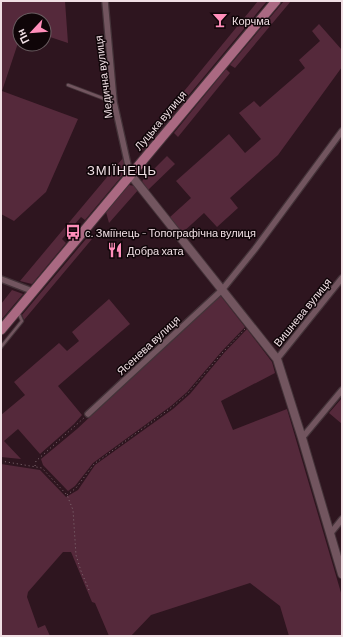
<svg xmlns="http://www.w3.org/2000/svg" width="343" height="637" viewBox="0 0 343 637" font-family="Barlow,sans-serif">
<rect width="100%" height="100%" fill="#2e151f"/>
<path fill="#55293b" d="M1 1H65L68 43 44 35V20H20V37L2 91 78 119 46 192 14 221 1 214Z
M258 1H267L143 150 139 146Z
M284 1H291L235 68 230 65Z
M319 24 342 50V67L278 155 230 198 238 208 217 227 204 213 182 233 170 217 191 198 176 181 229 134 245 153 261 139 239 113 254 101 260 107 305 68 299 60 320 41 312 31Z
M226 69 230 73 178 137 174 133Z
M167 156 175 164 148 190 142 181Z
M123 158 126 171 85 220 81 217 62 239 66 243 32 284 20 281Z
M129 185 135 186 139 189 109 223 106 212Z
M86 239H92L24 320 22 315Z
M12 290 23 294 1 320V304Z
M220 295 245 327 222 351 187 392 171 406 93 463 75 486 68 491 43 465 41 459 77 429Z
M109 299 130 324 58 386 82 415 74 424 40 454 18 429 4 441 21 459 1 457V415L25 395 14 382 59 343 67 351 79 341 72 332Z
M247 329 272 362 275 373 221 401 233 430 287 409 342 596V634L340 636H289L280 606 250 583 151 615 131 636H109L95 603 92 602 71 552H63L28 592 27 597 38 628 45 625 50 636H1V464L40 470 66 497 78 490 95 465 173 409 190 394 224 353Z
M342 398V424L329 413Z"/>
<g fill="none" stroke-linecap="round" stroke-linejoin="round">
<g stroke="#443339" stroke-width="4.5">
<path id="lane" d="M68 85 113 102
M1 347 22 321 18 312"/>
</g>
<g stroke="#443339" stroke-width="8">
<path id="street" d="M105 1 114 102 130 174
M1 279 32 291
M277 359 342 278
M88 414 222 290 255 249 342 131
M302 438 342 390
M330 534 342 519"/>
</g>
<g stroke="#443339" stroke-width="10">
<path id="secondary" d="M130 174 277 359 302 438 342 574"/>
</g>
<g stroke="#443339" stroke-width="11">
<path id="primary" d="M1 330 276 1"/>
</g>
<path stroke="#826d74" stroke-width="1" stroke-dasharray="1 3" stroke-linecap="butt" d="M1 461 42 468 67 495 73 510 76 555 81 571 89 590
M35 466 36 461 85 417
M67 495 76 488 94 464 172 407 188 393 223 352 245 329"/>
<use href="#lane" stroke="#72555f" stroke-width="2.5"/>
<use href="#street" stroke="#72555f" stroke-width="5.5"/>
<use href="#secondary" stroke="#72555f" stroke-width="8"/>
<use href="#primary" stroke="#aa6982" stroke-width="9"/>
</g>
<defs>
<g id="bar-bare" transform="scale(1.2)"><path d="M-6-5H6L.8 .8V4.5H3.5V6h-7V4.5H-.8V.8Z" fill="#ff8eba" stroke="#0f0508" stroke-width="2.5" paint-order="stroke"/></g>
<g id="bus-bare" transform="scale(1.2)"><path d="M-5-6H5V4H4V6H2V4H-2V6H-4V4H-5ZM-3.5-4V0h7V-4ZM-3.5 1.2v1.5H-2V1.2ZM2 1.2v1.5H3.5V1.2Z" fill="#ff8eba" stroke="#0f0508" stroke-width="2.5" paint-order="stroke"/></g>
<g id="restaurant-bare" transform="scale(1.2)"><path d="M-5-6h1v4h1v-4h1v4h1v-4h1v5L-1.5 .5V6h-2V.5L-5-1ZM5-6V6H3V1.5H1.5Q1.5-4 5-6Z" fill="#ff8eba" stroke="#0f0508" stroke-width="2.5" paint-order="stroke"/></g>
</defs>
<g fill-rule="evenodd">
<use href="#bar-bare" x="220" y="20"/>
<use href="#bus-bare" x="73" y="232"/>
<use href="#restaurant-bare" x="115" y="250"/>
</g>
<g text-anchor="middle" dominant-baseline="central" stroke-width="3" stroke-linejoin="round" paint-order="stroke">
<g font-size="11" fill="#f0dfe4" stroke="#0f0508" text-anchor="start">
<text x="232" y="20">Корчма</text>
<text x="85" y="232">с. Зміїнець - Топографічна вулиця</text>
<text x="127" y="250">Добра хата</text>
</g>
<g font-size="11" fill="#f0dfe4" stroke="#0f0508">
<text transform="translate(103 77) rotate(-97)">Медична вулиця</text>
<text transform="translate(160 120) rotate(-50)">Луцька вулиця</text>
<text transform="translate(302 312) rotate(-51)">Вишнева вулиця</text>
<text transform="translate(148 345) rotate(-43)">Ясенева вулиця</text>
</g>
<g font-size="13" letter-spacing="1" fill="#f0dfe4" stroke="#0f0508">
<text x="122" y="170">ЗМІЇНЕЦЬ</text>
</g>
</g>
<rect width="343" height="637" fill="none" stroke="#f0dfe4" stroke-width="4"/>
<g transform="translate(32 32) rotate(244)"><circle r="19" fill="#0f0508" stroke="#695c60"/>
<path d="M0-3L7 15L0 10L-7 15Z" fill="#ff8eba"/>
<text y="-6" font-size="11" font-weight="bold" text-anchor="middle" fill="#f0dfe4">Пн</text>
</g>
</svg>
